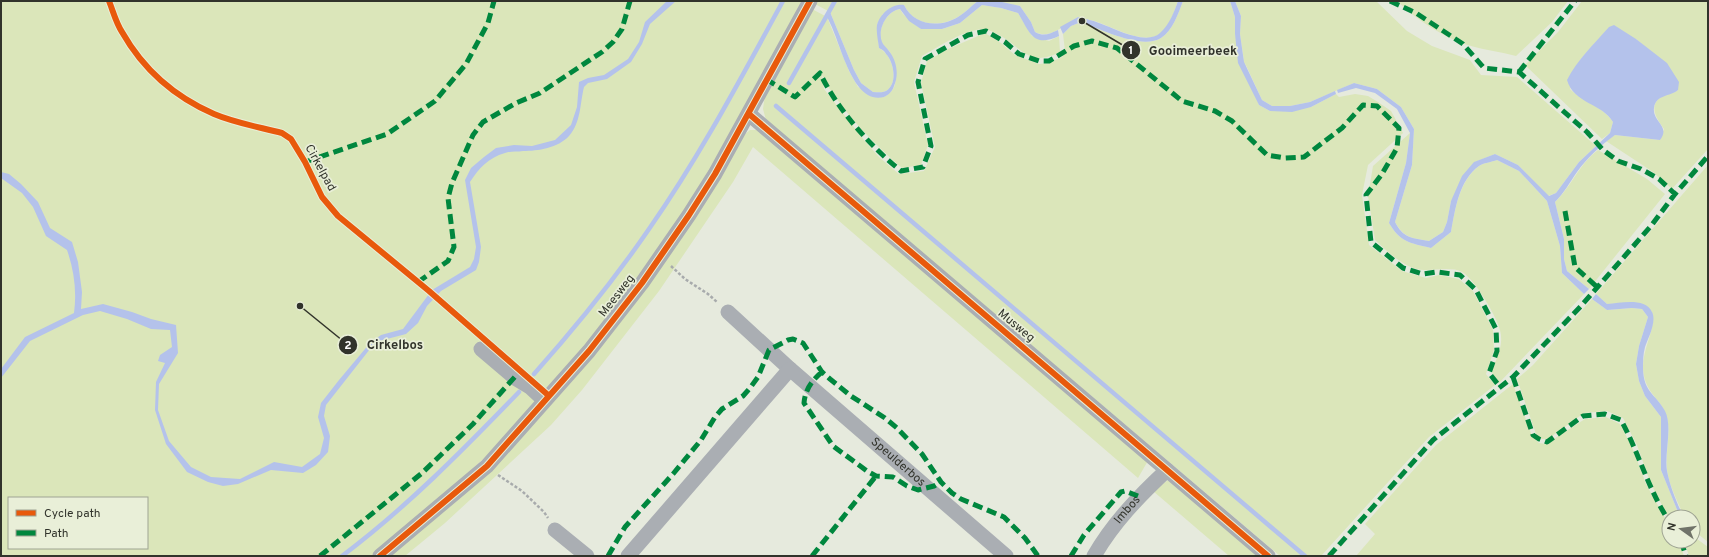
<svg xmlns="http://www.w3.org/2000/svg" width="1709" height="557" viewBox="0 0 1709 557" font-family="Overpass,sans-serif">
<rect width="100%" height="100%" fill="#e6eadd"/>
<path fill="#dbe6ba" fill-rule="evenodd" d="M1 1H805L705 180 638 279 595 335 493 450 421 516 374 556H1ZM9 498H147V548H9Z
M816 1H978C971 6 965 13 958 17 939 28 914 26 904 5L883 14 877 24 879 48C881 49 884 51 886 54 894 62 898 84 886 91 882 93 877 92 873 92L861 83 854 70 830 12 815 4Z
M989 1H1178C1174 12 1170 26 1160 34 1145 45 1114 28 1100 23 1093 20 1085 19 1078 17 1065 24 1051 40 1035 32L1031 22 1020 6Z
M1183 1H1230L1235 17V34L1259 105 1270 111 1311 107 1336 94 1339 97 1355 94 1368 96 1378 102 1391 111 1403 133 1368 165 1362 195 1369 245 1402 271 1426 278 1439 275 1459 279 1473 291 1493 330 1494 350 1486 374 1495 385 1429 437 1321 556H1280L766 120 763 109 765 95 812 9 827 17 849 71 858 87 884 97C899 88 896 79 893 65 892 61 892 56 890 52 888 49 884 47 882 43 876 30 887 11 900 9L903 14 921 29H942L960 23 982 5 1001 8 1018 13 1032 36 1049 41 1059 36 1060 52C1026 69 1022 45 995 33 992 32 988 29 984 29 963 30 940 46 922 56L914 82 928 145 921 165 902 168C874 144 849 118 829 88 826 84 825 79 822 75L824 89 864 140 879 157 899 174 924 171 935 147 921 83 927 61 948 49 985 33 1001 43 1015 55 1039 64 1049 63 1062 57 1065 51 1063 34 1071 26 1081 22C1101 29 1141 50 1161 38 1173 30 1178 14 1183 1Z
M1235 1H1376L1407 31 1432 46 1470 60 1481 75 1517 77 1596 146 1579 162 1556 193 1548 196 1518 165 1495 154 1475 162 1451 201 1447 222 1443 232 1429 241C1412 238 1404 238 1395 222L1412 165 1414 129 1401 107 1377 89 1354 83 1310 102 1290 106H1272L1262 100 1244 61 1240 34 1241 16Z
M1397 1H1568L1552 22 1516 56C1501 52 1485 50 1471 46 1444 38 1417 20 1397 1Z
M1582 1H1708V149L1672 189 1653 172 1606 141 1615 135 1660 140 1664 129C1656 118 1647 104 1664 95 1669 93 1673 94 1678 90L1644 46 1636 39 1597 41 1580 60 1570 89C1582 101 1604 107 1613 122L1610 133 1602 139 1525 65 1558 32Z
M750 130H761L1149 459 1138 478 753 147 733 182 659 291 582 390 551 425 445 523 405 556H388L547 405 745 134Z
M1410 133 1406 163 1389 223C1400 242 1410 243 1431 248L1451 232C1455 210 1459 181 1479 166 1483 163 1492 162 1497 160L1519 171 1547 201 1560 246 1562 273 1584 294 1499 383 1491 371C1497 359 1504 345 1500 330 1497 317 1474 278 1462 272 1453 267 1436 270 1426 270 1407 271 1388 252 1375 240L1368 196 1373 166Z
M1598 150 1647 179 1665 194 1589 289 1567 271 1564 259V239L1555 202C1572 186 1579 164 1598 150Z
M1708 165V542L1693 530V517H1684L1683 514C1677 500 1669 485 1667 470 1665 453 1671 434 1667 418 1662 398 1645 395 1643 369 1642 349 1656 330 1652 312L1631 303 1607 304 1596 294Z
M1592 299 1607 310 1632 308 1642 309 1648 317 1639 346 1636 364 1639 381 1645 396 1661 417V470L1680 517 1669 518 1667 515 1650 482 1637 445 1623 418 1607 411 1584 413 1548 439H1542L1536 434 1517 379 1533 365Z
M1513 384 1532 436 1539 443 1546 444 1585 419 1606 417 1620 424 1632 447 1646 484 1669 525V541H1679L1684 556H1356L1375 534 1365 524 1436 445Z
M1171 478 1261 556H1229L1153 491Z
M1693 536 1708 547V556H1689L1684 541H1693Z"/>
<path fill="#b4c2eb" d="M667 1H676L650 24 642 44 631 62 607 79 588 83 584 87C580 103 581 123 569 136 558 148 538 151 523 151 517 152 510 151 505 153 488 158 479 168 470 182L481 247 479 262 476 270 441 291 427 306 418 323 406 334 383 340 370 349 326 405 324 416 330 436 328 452 316 465 303 473 271 470 238 484 223 486 208 482 187 472 166 444 155 410 156 382 165 363 158 361 160 355 172 347 170 330 151 329 127 319 100 311 83 315 30 341 1 378V369L25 337 74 313C77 291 74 270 67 250L46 236 33 207 22 193 1 178V172L9 174 21 184 38 202 50 228 72 242 78 262 82 292 81 309 103 304 132 312 151 319 176 325 178 353 159 384 158 410 169 441 191 467 211 477 240 479 274 462 302 467 320 454 324 438 318 417 321 403 339 380 370 343 381 335 403 329 432 290 470 267 474 259 476 247 465 180 471 168 484 157 496 148 514 145 532 146 555 140 571 125 577 107 579 82 588 78 604 75 628 59 639 42 645 22Z
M978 1 1002 2 1020 6 1031 22 1035 32C1044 37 1049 34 1058 30L1059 36C1033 48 1030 33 1018 13L1001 8 982 5 960 23 942 29H921L909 21 900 9C887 11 877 29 882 42 883 45 887 48 889 51 897 61 899 75 894 86 893 90 889 95 884 97 850 106 840 35 826 16L829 11 830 12 854 70 861 83 873 92C877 92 882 93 886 91 898 84 894 62 886 54 885 51 881 49 879 48 878 40 876 32 877 25 880 14 892 3 904 5 914 26 940 28 958 17 965 13 971 6 978 1Z
M1178 1H1183C1178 14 1173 30 1161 38 1141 50 1101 29 1081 22L1071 26 1063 34 1060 27 1078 17C1085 19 1092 20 1099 23 1114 28 1146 46 1160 33 1170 24 1174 12 1178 1Z
M1230 1H1235L1241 16 1240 34 1244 62 1262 100 1272 106H1290L1310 102 1335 91 1336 94 1311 107 1292 112 1270 111 1259 105 1238 63 1235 34V17Z
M1614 25 1636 39 1667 63 1679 82 1678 90C1670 97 1656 94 1654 108 1652 122 1671 126 1660 140L1615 135C1601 145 1587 158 1577 172 1570 182 1564 193 1555 202L1564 239V259L1567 271 1589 289 1584 294 1562 273 1560 246 1547 201 1519 171 1497 160C1492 162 1483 163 1479 166 1459 180 1455 210 1451 232L1431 248C1410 243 1400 242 1389 223L1406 163 1410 133 1397 109 1375 93 1356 88 1338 93 1337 90 1354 83 1377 89 1401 107 1414 129 1412 165 1395 222C1403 238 1412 238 1429 241L1443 232 1447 222 1451 201 1462 176 1474 162 1495 154 1518 165 1549 196 1556 193 1579 162 1610 133 1613 122C1602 103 1574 104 1567 80 1577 60 1594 44 1609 27Z
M1596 294 1607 304C1621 303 1645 297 1652 312 1657 322 1648 338 1645 347 1643 354 1643 362 1643 369 1644 393 1655 393 1665 411 1673 427 1664 454 1667 471 1670 486 1677 504 1684 517H1680L1661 470V417L1645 396 1639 381 1636 364 1639 346 1648 317 1642 309 1632 308 1607 310 1592 299Z"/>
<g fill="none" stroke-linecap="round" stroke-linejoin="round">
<path stroke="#b4c2eb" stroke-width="4.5" d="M789 83 835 1
M776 106 1305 556
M534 374C575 328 614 280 649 229 700 156 741 78 783 1
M342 556C406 508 463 450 519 392"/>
<path stroke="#a8abac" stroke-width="2.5" stroke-dasharray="3 2" stroke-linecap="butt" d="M671 266 685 279 708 294 717 302
M498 475 522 491 544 512 548 518"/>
<g stroke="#aaaeb3" stroke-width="15">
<path d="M749 114 1268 556"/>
<path d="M728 312 790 369"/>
<path d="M481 349 515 378 530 387 544 400"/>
<path d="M555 530 587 556"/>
<path d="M380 556 487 466 589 351 642 283 689 215 715 174 810 1"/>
<path id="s1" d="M628 556 790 369 1006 556"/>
<path id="s2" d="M1094 556C1113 523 1139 496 1167 470"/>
</g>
<path stroke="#00873e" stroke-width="5" stroke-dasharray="10 5" stroke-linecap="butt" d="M1390 1 1416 13 1463 44 1484 68 1519 72 1587 132 1603 150 1618 161 1641 169 1659 179 1675 194
M1519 72 1575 1
M766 79 795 97 820 73C837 109 870 146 901 171L923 167 931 146 918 82 925 59 968 35 986 31 1005 42 1019 54 1039 61H1049L1074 46 1092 41 1117 48 1182 101 1215 111 1232 121 1267 155 1285 158 1304 157 1342 128 1363 105 1377 106 1399 128 1397 148 1382 174 1366 195 1371 242 1403 268 1423 274 1437 272 1460 275 1476 290 1496 329 1497 351 1489 373 1500 387
M305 162 387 134 435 101 466 64 488 23 494 1
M1565 211 1575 267 1597 287
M418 282 448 261 454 247 448 198 452 183 473 135 483 122 516 103 540 93 602 52 613 42 622 29 630 1
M822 372C812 380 805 390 804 403L833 446 867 471 876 476 893 477 907 486 918 490 934 486 941 482
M1513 377 1533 435 1539 439 1547 442 1583 416 1605 414 1621 420C1639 453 1648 489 1669 521
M1681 541 1686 556
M320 556 422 473 473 424 520 371
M608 556 625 527 673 474 701 440 715 417 722 409 743 396 750 388 758 377 769 350 788 340 793 339 803 343 822 372 830 379 851 396 885 418 897 428 922 454 941 482 952 493 961 499 1004 517 1025 538 1038 556
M812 556 876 476
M1071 556 1084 535 1121 492 1125 491 1138 496
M1329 556 1433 440 1513 377 1581 306 1651 226 1675 194 1708 156"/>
<g stroke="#e9efd8" stroke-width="8">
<path id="cycleway" d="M109 1C113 11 116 23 122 32 143 69 175 97 214 114 235 123 259 127 282 133L291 139 305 162 322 197 338 216 429 291 548 395
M749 114 1268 556
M380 556 487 466 589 351 642 283 689 215 715 174 810 1"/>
</g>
<use href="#cycleway" stroke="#e8590c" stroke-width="6"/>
</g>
<g text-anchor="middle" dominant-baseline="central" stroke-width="3.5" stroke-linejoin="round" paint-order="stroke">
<g font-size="12" fill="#31332b" stroke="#e9efd8">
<text transform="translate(320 168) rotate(61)">Cirkelpad</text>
<text transform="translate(617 296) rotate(-52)">Meesweg</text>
<text transform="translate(1016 326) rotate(40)">Musweg</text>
<text stroke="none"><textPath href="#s1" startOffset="390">Speulderbos</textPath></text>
<text stroke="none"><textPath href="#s2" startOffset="57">Imbos</textPath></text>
</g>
</g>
<path fill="none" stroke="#31332b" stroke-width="1.5" d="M1082 21L1131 50M300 306L348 345"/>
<g fill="#31332b" stroke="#e9efd8" stroke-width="1.5">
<circle cx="1082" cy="21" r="4"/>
<circle cx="300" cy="306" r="4"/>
<circle cx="1131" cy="50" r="10"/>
<circle cx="348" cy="345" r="10"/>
</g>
<g font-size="12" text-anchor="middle" font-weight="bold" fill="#fff">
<text x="1131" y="54">1</text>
<text x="348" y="349">2</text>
</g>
<g font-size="13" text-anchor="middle" font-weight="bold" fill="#31332b" stroke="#e9efd8" stroke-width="3.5" stroke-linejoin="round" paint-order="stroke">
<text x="1193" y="55">Gooimeerbeek</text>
<text x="395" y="349">Cirkelbos</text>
</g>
<rect width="1709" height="557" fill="none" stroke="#31332b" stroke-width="4"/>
<rect x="8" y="497" width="140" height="52" fill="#e9efd8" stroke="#9fa493"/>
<rect x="16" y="510" width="20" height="6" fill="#e8590c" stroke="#9fa493"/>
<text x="44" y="517" font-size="12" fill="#31332b">Cycle path</text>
<rect x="16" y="530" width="20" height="6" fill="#00873e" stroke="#9fa493"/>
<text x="44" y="537" font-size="12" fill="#31332b">Path</text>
<g transform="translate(1681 529) rotate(284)"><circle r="19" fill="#e9efd8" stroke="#9fa493"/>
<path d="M0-3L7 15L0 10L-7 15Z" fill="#707369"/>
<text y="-6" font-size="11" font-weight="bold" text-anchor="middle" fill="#31332b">N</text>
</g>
</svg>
